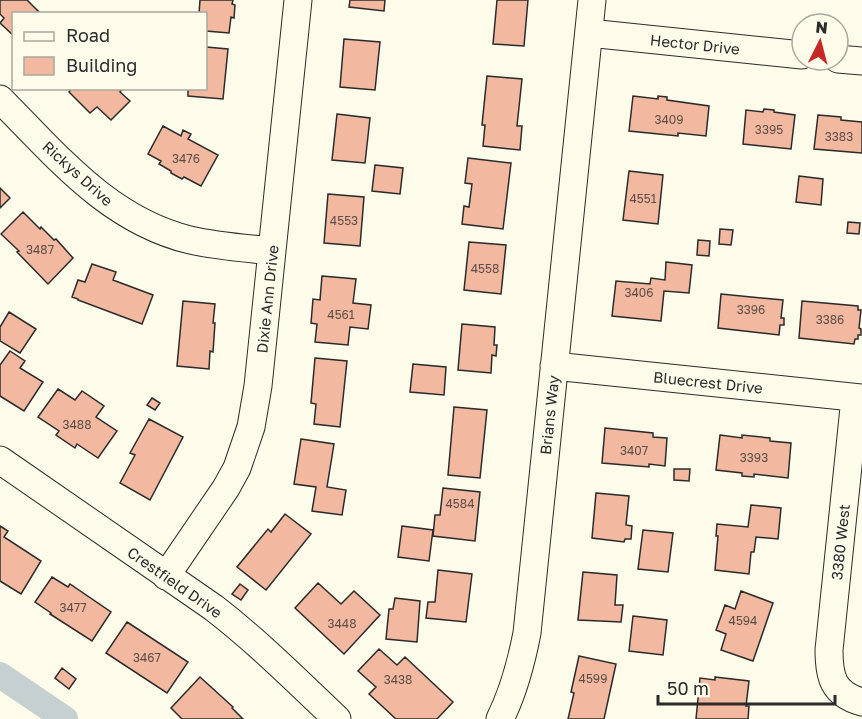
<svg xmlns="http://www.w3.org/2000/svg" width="862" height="719" viewBox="0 0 862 719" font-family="'Golos Text',sans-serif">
<rect width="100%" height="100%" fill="#fdfbea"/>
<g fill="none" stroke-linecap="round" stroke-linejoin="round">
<path stroke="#c7d0d0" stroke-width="26" d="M0 675 65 719"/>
</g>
<path fill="#f2b8a0" stroke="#2b2b2b" stroke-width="1.5" d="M0 0H27L41 14H14V36L0 23 4 18 0 14Z
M200 0H233L232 4 235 5 234 18 231 17 229 33 206 31V14H199Z
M350 0H385L384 11 349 7Z
M497 0H528L524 46 493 44Z
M344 39 380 42 375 90 340 87Z
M206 47 228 49 223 99 188 96V88H206Z
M487 76 522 79 517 126H522L520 150 483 146 485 125H482Z
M72 88H123L120 92 130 101 111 120 97 107 90 113 69 92Z
M633 96 658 99V96L667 97V100L709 106 706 136 678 133V136L629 131Z
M764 109 774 110V112L795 115 791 149 743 144 746 110 763 112Z
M337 114 370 118 365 163 332 160Z
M818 115 841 117V120L862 122V153L814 149Z
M163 126 181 136 183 130 191 134 188 139 218 155 201 186 184 177 182 179 171 173V171L159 164 161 161 148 154Z
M468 158 511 163 503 229 462 224 464 206 469 207 472 184 465 183Z
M375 165 403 168 400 194 372 191Z
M629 171 663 175 658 224 623 220Z
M799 176 823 179 821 205 796 202Z
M0 188 10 198 0 208Z
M328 194 364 197 360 246 324 243Z
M23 212 40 229 41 227 54 240 56 239 73 258 48 284 17 252 19 251 1 234Z
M848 222 860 223 859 234 847 233Z
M720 229 733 230 731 245 719 244Z
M698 240 710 241 709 256 697 255Z
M469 242 506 245 501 294 464 290Z
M666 262 692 265 689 293 664 291 661 321 612 316 616 281 650 284 651 278 665 280Z
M92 264 116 272 113 280 153 295 142 324 78 300V299L72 297 78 280 85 282Z
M322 276 356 279 353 303 371 305 368 329 350 327 348 345 315 342 317 324 311 323 313 299 320 300Z
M721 294 783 300 781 318H784V325H780L779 335 718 328Z
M183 301 215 304 213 323H215L213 352 210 351 209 369 177 366Z
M802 301 858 306V310H861L859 328 861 329V335H858V339H855L854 344 799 338Z
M9 312 36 329 20 353 0 341V327Z
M462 324 495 327 494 345H497L496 356 492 355 491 373 458 370Z
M10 351 25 361 20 368 43 382 24 411 0 396V365Z
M315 358 347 361 340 427 314 424 316 404 311 403Z
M413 364 446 367 444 395 410 392Z
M58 389 75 400 82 391 104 406 96 417 117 431 98 458 77 444 75 448 56 435 59 431 38 417Z
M152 398 160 403 155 410 147 405Z
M454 407 487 410 480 478 448 475Z
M149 419 183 437 150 500 120 483 135 455 130 453Z
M605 428 653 433V437L667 438 665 466 649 464V467L602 463Z
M720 435 742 438V435L770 438V441L791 443 788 478 754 474V477L742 476V473L716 470Z
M301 439 334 444 327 487 346 490 342 515 312 511 316 487 294 484Z
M674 469H690L689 481 674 480Z
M443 488 480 492 475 541 433 536 435 515H440Z
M596 493 629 496 626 525 632 526 631 539H625L624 542 592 538Z
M751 505 781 508 778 539 756 537 754 552H751L749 574 715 570 718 536H716L717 524 748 527Z
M285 514 311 534 266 590 237 567 268 529 271 532Z
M0 526 8 531 4 537 41 561 21 594 0 581Z
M402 526 433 530 429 561 398 557Z
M643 530 673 533 668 572 638 569Z
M438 570 472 574 466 622 426 618 428 602H435Z
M583 572 617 575 615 605H623L621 622 578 620Z
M52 577 68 587 70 584 111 612 92 641 50 614 51 613 35 602Z
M318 583 341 604 354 591 380 615 344 654 295 608Z
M240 584 248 590 241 600 232 594Z
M741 591 773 603 753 661 721 650 726 634 716 630 725 605 735 609Z
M395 598 420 601 417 642 386 639 389 609H393Z
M633 616 667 620 663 655 629 651Z
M127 622 188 662 167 693 106 653Z
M379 649 397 665 405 657 453 702 437 719H396L369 694 376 687 358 671Z
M579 656 616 664 604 719H568L574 693 571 692Z
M62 668 76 679 69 689 55 678Z
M200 677 233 707 232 708 243 719H182L171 708Z
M715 677 749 681 746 706H749L748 719H696L700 678 715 680Z"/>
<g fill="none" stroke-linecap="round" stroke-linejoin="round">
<g stroke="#2b2b2b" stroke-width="29">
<path id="minor" d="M589 33 802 55
M838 59 862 61
M0 99C57 156 108 220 190 240 216 246 245 248 272 251
M554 366 862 398
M855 398 829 650C829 677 833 694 862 702
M0 460 214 608C258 642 297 681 337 719
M166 576 226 488 237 468 251 427 258 386 298 0
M500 719C514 691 521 664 527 633L592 0"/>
</g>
<use href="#minor" stroke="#fdfbea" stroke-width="27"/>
</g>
<g text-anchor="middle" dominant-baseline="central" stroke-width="4.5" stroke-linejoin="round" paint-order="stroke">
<g font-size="12" fill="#5d4e48">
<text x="669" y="119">3409</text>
<text x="769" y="129">3395</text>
<text x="839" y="136">3383</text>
<text x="186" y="158">3476</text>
<text x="643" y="198">4551</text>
<text x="344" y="220">4553</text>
<text x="40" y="249">3487</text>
<text x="485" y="268">4558</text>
<text x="639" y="292">3406</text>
<text x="751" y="309">3396</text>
<text x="341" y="314">4561</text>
<text x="830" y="319">3386</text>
<text x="77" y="424">3488</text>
<text x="634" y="450">3407</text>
<text x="754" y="457">3393</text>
<text x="460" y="503">4584</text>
<text x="73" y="607">3477</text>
<text x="743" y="620">4594</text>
<text x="342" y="623">3448</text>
<text x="147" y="657">3467</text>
<text x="593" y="678">4599</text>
<text x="398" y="679">3438</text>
</g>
<g font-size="15" fill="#2b2b2b" stroke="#fdfbea">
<text transform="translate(695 44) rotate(6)">Hector Drive</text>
<text transform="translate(78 173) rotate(42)">Rickys Drive</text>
<text transform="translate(267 299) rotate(-84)">Dixie Ann Drive</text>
<text transform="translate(708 382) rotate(6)">Bluecrest Drive</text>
<text transform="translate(549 415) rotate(-84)">Brians Way</text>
<text transform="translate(840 542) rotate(-84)">3380 West</text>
<text transform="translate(175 582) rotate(35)">Crestfield Drive</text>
</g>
</g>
<rect x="12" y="12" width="195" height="78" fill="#fdfbea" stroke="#a9a89e" stroke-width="1.5"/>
<rect x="24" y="32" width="30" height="9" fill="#fdfbea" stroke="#a9a89e" stroke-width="1.5"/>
<text x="66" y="42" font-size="18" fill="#2b2b2b">Road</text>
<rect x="24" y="57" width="30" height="18" fill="#f2b8a0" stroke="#a9a89e" stroke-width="1.5"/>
<text x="66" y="72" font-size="18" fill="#2b2b2b">Building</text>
<g transform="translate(820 42) rotate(6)"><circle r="28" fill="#fdfbea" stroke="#a9a89e" stroke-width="1.5"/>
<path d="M0-4.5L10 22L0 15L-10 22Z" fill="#c62828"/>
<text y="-9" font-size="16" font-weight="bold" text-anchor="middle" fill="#2b2b2b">N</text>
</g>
<path d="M658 695v9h177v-9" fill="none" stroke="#2b2b2b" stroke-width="3"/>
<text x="667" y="695" font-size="18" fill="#2b2b2b" stroke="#fdfbea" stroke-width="4.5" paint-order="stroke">50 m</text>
</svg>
